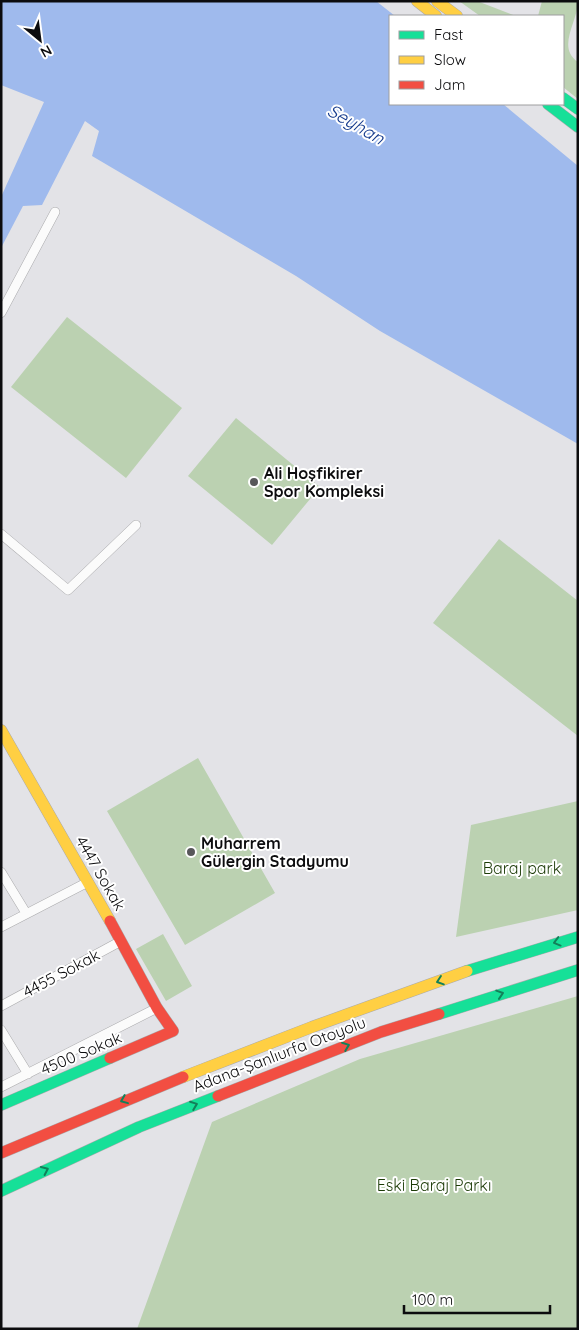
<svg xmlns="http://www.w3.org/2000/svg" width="579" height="1330" viewBox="0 0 579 1330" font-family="Quicksand,sans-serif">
<rect width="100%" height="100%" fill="#e3e3e7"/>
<path fill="#bbd1b1" d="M459 1H477L516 16H480Z
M542 1H578C578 22 556 47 578 62V99L563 87V16H538Z
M67 317 182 408 126 478 11 387Z
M236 418 320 487 272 545 188 476Z
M499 539 578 601V736L433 623Z
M198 758 275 893 185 945 107 811Z
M578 801V910L456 937 471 825Z
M163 934 192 986 166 1001 136 949Z
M578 996V1329H137L212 1122 360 1059Z"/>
<path fill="#9fbaed" d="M1 1H376L395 16H390V104H503L578 166V444L380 331 296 276 92 156 99 131 85 121 42 205 23 206 1 248V197L44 102 1 85Z"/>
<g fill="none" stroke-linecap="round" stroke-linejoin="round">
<g stroke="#aaaaac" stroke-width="10">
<path id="street" d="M1 313 55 212
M1 534 68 590 136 525
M1 872 26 913
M1 927 88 882
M1 1006 121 941
M1 1030 28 1074
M1 1087 157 1008"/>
</g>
<g stroke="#aaaaac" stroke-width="12">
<path id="fast" d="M563 98 578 109
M548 104 578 127
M467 971 578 937
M439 1014 578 970
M1 1105 110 1058
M1 1191 139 1127 218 1096"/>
</g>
<g stroke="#aaaaac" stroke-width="12">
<path id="slow" d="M417 1 436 16
M437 1 457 16
M1 730 110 921
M183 1077 312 1027 467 971"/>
</g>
<g stroke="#aaaaac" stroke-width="12">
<path id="jam" d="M110 1058 173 1031 157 1008 110 921
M218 1096 381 1032 439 1014
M1 1153 183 1077"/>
</g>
<use href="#street" stroke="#fbfbfb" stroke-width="9"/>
<use href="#fast" stroke="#16e098" stroke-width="11"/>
<use href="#slow" stroke="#ffcf43" stroke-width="11"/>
<use href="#jam" stroke="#f24e42" stroke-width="11"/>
</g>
<defs><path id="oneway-chevron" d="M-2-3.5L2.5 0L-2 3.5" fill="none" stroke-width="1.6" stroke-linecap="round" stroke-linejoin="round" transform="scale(1.25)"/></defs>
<g stroke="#12815a">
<use href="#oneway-chevron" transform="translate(557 942) rotate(165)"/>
<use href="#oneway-chevron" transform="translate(440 981) rotate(161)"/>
<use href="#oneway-chevron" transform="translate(500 994) rotate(-18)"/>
<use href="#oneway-chevron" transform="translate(346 1046) rotate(-21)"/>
<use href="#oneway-chevron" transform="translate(124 1100) rotate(158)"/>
<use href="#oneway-chevron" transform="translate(194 1105) rotate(-21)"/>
<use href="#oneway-chevron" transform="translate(45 1170) rotate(-25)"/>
</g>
<g fill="#57575a" stroke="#fff" stroke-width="2">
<circle cx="254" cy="482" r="5"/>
<circle cx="191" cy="852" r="5"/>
</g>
<g text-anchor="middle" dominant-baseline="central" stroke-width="4" stroke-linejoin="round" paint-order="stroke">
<g font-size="16" font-weight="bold" fill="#0c0c0e" stroke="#fff" text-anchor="start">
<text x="264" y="473">Ali Hoşfikirer<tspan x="264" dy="18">Spor Kompleksi</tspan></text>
<text x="201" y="843">Muharrem<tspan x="201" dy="18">Gülergin Stadyumu</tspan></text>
</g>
<g font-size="16" fill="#1c3b07" stroke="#fff">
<text x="522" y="868">Baraj park</text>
<text x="434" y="1185">Eski Baraj Parkı</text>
</g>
<g font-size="16" fill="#0c0c0e" stroke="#fff">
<text transform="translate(101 873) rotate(60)">4447 Sokak</text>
<text transform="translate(61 973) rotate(-28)">4455 Sokak</text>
<text transform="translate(81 1053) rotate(-23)">4500 Sokak</text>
<text transform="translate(279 1054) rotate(-21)">Adana-Şanlıurfa Otoyolu</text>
</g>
<g font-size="18" font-style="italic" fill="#153b8d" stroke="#fff">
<text transform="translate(356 124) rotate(30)">Seyhan</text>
</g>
</g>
<rect width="579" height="1330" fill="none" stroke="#0c0c0e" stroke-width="5"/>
<rect x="389" y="15" width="175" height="90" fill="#ffffff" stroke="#9e9e9f"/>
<rect x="399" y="31" width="25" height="8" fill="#16e098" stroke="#9e9e9f"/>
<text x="434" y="40" font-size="15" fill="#0c0c0e">Fast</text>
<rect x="399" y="56" width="25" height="8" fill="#ffcf43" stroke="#9e9e9f"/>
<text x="434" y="65" font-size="15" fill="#0c0c0e">Slow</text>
<rect x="399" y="81" width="25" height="8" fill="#f24e42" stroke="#9e9e9f"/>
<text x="434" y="90" font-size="15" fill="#0c0c0e">Jam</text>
<g transform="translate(40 40) rotate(151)" stroke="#ffffff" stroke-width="4" paint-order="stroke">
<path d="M0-4L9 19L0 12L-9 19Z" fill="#0c0c0e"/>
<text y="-8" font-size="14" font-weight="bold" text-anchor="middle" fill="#0c0c0e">N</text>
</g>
<path d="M404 1305v8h146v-8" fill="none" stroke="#0c0c0e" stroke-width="2.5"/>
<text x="412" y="1305" font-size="15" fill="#0c0c0e" stroke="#ffffff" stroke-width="4" paint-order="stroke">100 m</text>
</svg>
